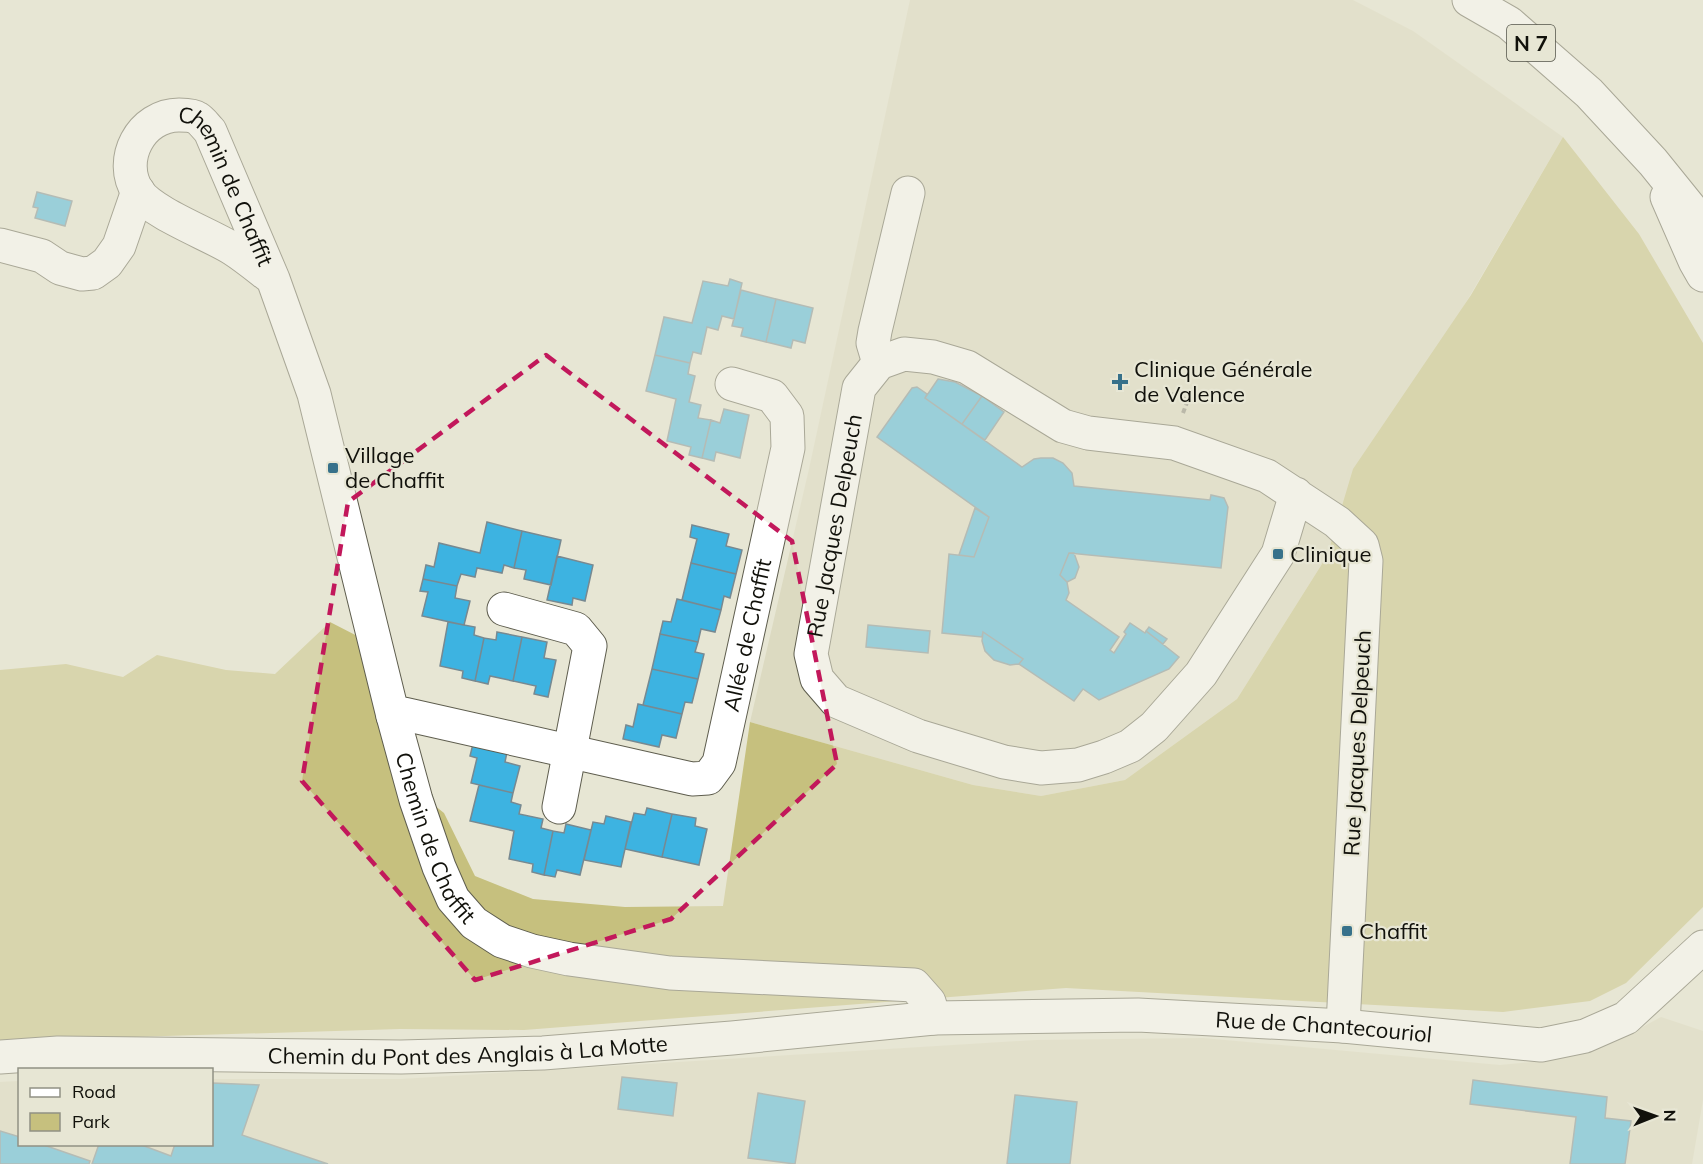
<svg xmlns="http://www.w3.org/2000/svg" width="1703" height="1164" viewBox="0 0 1703 1164" font-family="Mulish,sans-serif">
<rect width="100%" height="100%" fill="#e7e6d4"/>
<path fill="#dcdac1" d="M910 0H1353L1413 31 1563 137 1337 522 1327 556 1237 699 1125 780 1041 796 973 785 750 722 809 469Z
M1661 1017 1703 1031V1100L1692 1164H0V1082L19 1081 20 1144H212V1079H401L1036 1040 1203 1038 1500 1065 1552 1060 1615 1042Z"/>
<path fill="#c6c07e" d="M1563 137 1639 234 1703 343V907L1626 983 1590 1001 1503 1012 1066 988 524 1030 400 1029 0 1041V670L66 664 123 677 157 655 226 670 275 674 330 622 367 641 400 778 444 813 475 876 533 899 625 907 723 906 750 722 973 785 1041 796 1125 780 1237 699 1327 556 1353 469 1471 295Z"/>
<path fill="#3db3e1" stroke="#778991" stroke-width="1.5" d="M37 192 72 201 65 226 35 218 38 208 33 207Z
M730 279 742 283 734 319 722 316 718 330 707 327 701 354 693 352 690 363 655 355 664 317 692 323 703 281 728 286Z
M741 290 776 299 766 342 741 336 743 328 732 326Z
M776 299 813 308 805 343 793 340 791 348 766 342Z
M655 355 690 363 688 374 695 376 689 402 701 405 698 418 711 420 702 458 689 455 691 447 667 441 676 399 646 391Z
M938 379 955 382 982 396 962 424 925 398Z
M917 387 927 394 925 398 1022 467 1034 459 1041 458H1053L1063 463 1072 473 1074 486 1210 500 1211 495 1224 498 1228 507 1221 568 1069 553 1060 575 1067 582 1069 593 1066 600 1119 637 1110 650 1114 653 1126 634 1124 632 1130 623 1145 633 1146 631 1179 657 1169 669 1099 700 1083 689 1074 701 1019 664 1023 659 983 632 982 637 942 633 949 554 974 557 989 517 877 437 912 388Z
M982 396 1004 412 985 440 962 424Z
M724 409 749 415 740 458 716 452 714 461 702 458 711 420 720 423Z
M975 508 989 517 974 557 959 555Z
M487 522 522 531 514 568 504 565 502 573 477 568 475 577 461 574 457 586 423 579 426 565 434 567 439 543 480 553Z
M692 525 729 534 726 546 742 550 736 574 691 563 697 539 690 537Z
M522 531 561 540 551 585 524 579 526 570 514 568Z
M1069 553H1074L1079 567 1075 578 1067 582 1060 575Z
M557 556 593 565 585 601 573 598 572 605 547 600Z
M691 563 736 574 730 598 724 596 721 610 682 600Z
M423 579 457 586 455 598 470 601 464 625 422 616 428 592 420 591Z
M677 599 721 610 715 632 701 629 698 642 660 634 663 621 671 622Z
M448 622 475 627 474 635 484 638 475 681 462 678 463 671 440 666Z
M868 625 930 631 928 653 866 647Z
M1149 627 1167 639 1163 644 1146 631Z
M497 632 522 637 513 681 490 676 488 684 475 681 484 638 496 640Z
M983 632 1023 659 1019 664 1010 665 994 660 985 651 982 641Z
M660 634 698 642 695 652 704 654 698 679 652 669Z
M522 637 547 642 544 658 556 660 548 697 534 694 536 686 513 681Z
M652 669 698 679 692 703 685 702 682 714 643 705Z
M638 704 682 714 676 738 662 735 659 747 623 739 626 725 633 727Z
M473 744 507 752 505 762 520 766 513 793 471 783 477 758 470 756Z
M479 785 513 793 511 802 521 805 519 814 543 819 541 828 553 831 544 875 532 872 533 864 509 859 514 831 470 821Z
M647 808 672 814 662 857 625 849 634 813 645 815Z
M672 814 696 818 695 826 707 829 699 865 662 857Z
M606 816 631 822 621 867 584 860 593 822 604 824Z
M566 824 591 830 580 875 557 870 555 877 544 875 553 831 564 833Z
M622 1077 677 1083 673 1116 618 1109Z
M1473 1080 1607 1097 1605 1118 1631 1121 1625 1164H1570L1576 1117 1470 1104Z
M212 1083 259 1085 242 1135 328 1164H92L99 1144H139L171 1156 175 1144H212Z
M758 1093 805 1101 795 1164 748 1158Z
M1015 1095 1077 1102 1070 1164H1007Z
M0 1131 20 1137V1144H41L90 1161 89 1164H0Z"/>
<g fill="none" stroke-linecap="round" stroke-linejoin="round">
<g stroke="#5e5d4e" stroke-width="35">
<g id="minor">
<path d="M0 245 42 256 60 268 82 274 93 273 107 263 119 246 138 191"/>
<path id="s1" d="M273 279C260 269 247 258 233 249 209 234 152 213 138 192 117 160 141 115 179 115 184 115 193 115 197 118 202 121 206 127 210 131L273 279 314 394 393 716 416 800 439 867 453 899 474 923 502 941 532 951 569 959 670 973 914 985 929 1002 934 1018"/>
<path d="M879 363 873 343 875 331 908 193"/>
<path id="s2" d="M1296 494 1278 554 1201 674 1154 727 1130 746 1104 757 1078 765 1041 768 1004 762 918 736 836 701 817 679 811 654 859 388 879 363 904 354 933 357 967 367 1063 426 1088 433 1174 443 1267 476 1337 522 1362 545 1366 561 1343 1026"/>
<path d="M504 609 576 629 590 646 559 807"/>
<path id="s3" d="M393 716 404 714 692 779 708 778 719 763 788 448 787 416 772 396 732 384"/>
<path id="s4" d="M0 1057 58 1053 401 1057 543 1053 732 1038 934 1018 1138 1015 1343 1026 1541 1045 1585 1036 1626 1018 1703 947"/>
</g>
</g>
<g stroke="#5e5d4e" stroke-width="35">
<path id="major" d="M1469 0 1509 23 1589 93 1653 162 1703 224
M1667 197 1695 261 1703 275"/>
</g>
<path stroke="#838276" stroke-width="4" stroke-dasharray="6 3" stroke-linecap="butt" d="M1171 394 1188 400 1183 413"/>
<use href="#minor" stroke="#fff" stroke-width="33"/>
<use href="#major" stroke="#fff" stroke-width="33"/>
</g>
<path d="M0 0H1703V1164H0ZM546 355 792 541 837 764 671 919 475 980 302 781 348 502Z" fill="#e7e6d4" fill-opacity=".55" fill-rule="evenodd"/>
<path fill="none" stroke="#c2185b" stroke-width="4.5" stroke-dasharray="12 8" stroke-linejoin="round" d="M546 355 792 541 837 764 671 919 475 980 302 781 348 502Z"/>
<g fill="#37718a" stroke="#e7e6d4" stroke-width="2">
<path d="M1117 373h6v6h6v6h-6v6h-6v-6h-6v-6h6z"/>
<rect x="327" y="462" width="12" height="12" rx="3"/>
<rect x="1272" y="548" width="12" height="12" rx="3"/>
<rect x="1341" y="925" width="12" height="12" rx="3"/>
</g>
<g text-anchor="middle" dominant-baseline="central" stroke-width="4.5" stroke-linejoin="round" paint-order="stroke">
<rect fill="#e7e6d4" stroke="#515147" stroke-width="1.5" x="1507" y="25" width="48" height="36" rx="4.5"/>
<g font-size="21" font-weight="bold" fill="#11110b">
<text x="1531" y="43">N 7</text>
</g>
<g font-size="22" fill="#11110b" stroke="#e7e6d4">
<text stroke="none"><textPath href="#s1" startOffset="358">Chemin de Chaffit</textPath></text>
<text stroke="none"><textPath href="#s2" startOffset="801">Rue Jacques Delpeuch</textPath></text>
<text stroke="none"><textPath href="#s3" startOffset="472">Allée de Chaffit</textPath></text>
<text transform="translate(1357 743) rotate(-87)">Rue Jacques Delpeuch</text>
<text stroke="none"><textPath href="#s1" startOffset="1048">Chemin de Chaffit</textPath></text>
<text stroke="none"><textPath href="#s4" startOffset="1326">Rue de Chantecouriol</textPath></text>
<text stroke="none"><textPath href="#s4" startOffset="468">Chemin du Pont des Anglais à La Motte</textPath></text>
</g>
<g font-size="22" fill="#11110b" stroke="#e7e6d4" text-anchor="start">
<text x="1134" y="369">Clinique Générale<tspan x="1134" dy="25">de Valence</tspan></text>
<text x="345" y="455">Village<tspan x="345" dy="25">de Chaffit</tspan></text>
<text x="1290" y="554">Clinique</text>
<text x="1359" y="931">Chaffit</text>
</g>
</g>
<rect x="18" y="1068" width="195" height="78" fill="#e7e6d4" stroke="#919184" stroke-width="1.5"/>
<rect x="30" y="1088" width="30" height="9" fill="#ffffff" stroke="#919184" stroke-width="1.5"/>
<text x="72" y="1098" font-size="18" fill="#11110b">Road</text>
<rect x="30" y="1113" width="30" height="18" fill="#c6c07e" stroke="#919184" stroke-width="1.5"/>
<text x="72" y="1128" font-size="18" fill="#11110b">Park</text>
<g transform="translate(1655 1116) rotate(89)" stroke="#e7e6d4" stroke-width="4.5" paint-order="stroke">
<path d="M0-4.5L10 22L0 15L-10 22Z" fill="#11110b"/>
<text y="-9" font-size="16" font-weight="bold" text-anchor="middle" fill="#11110b">N</text>
</g>
</svg>
